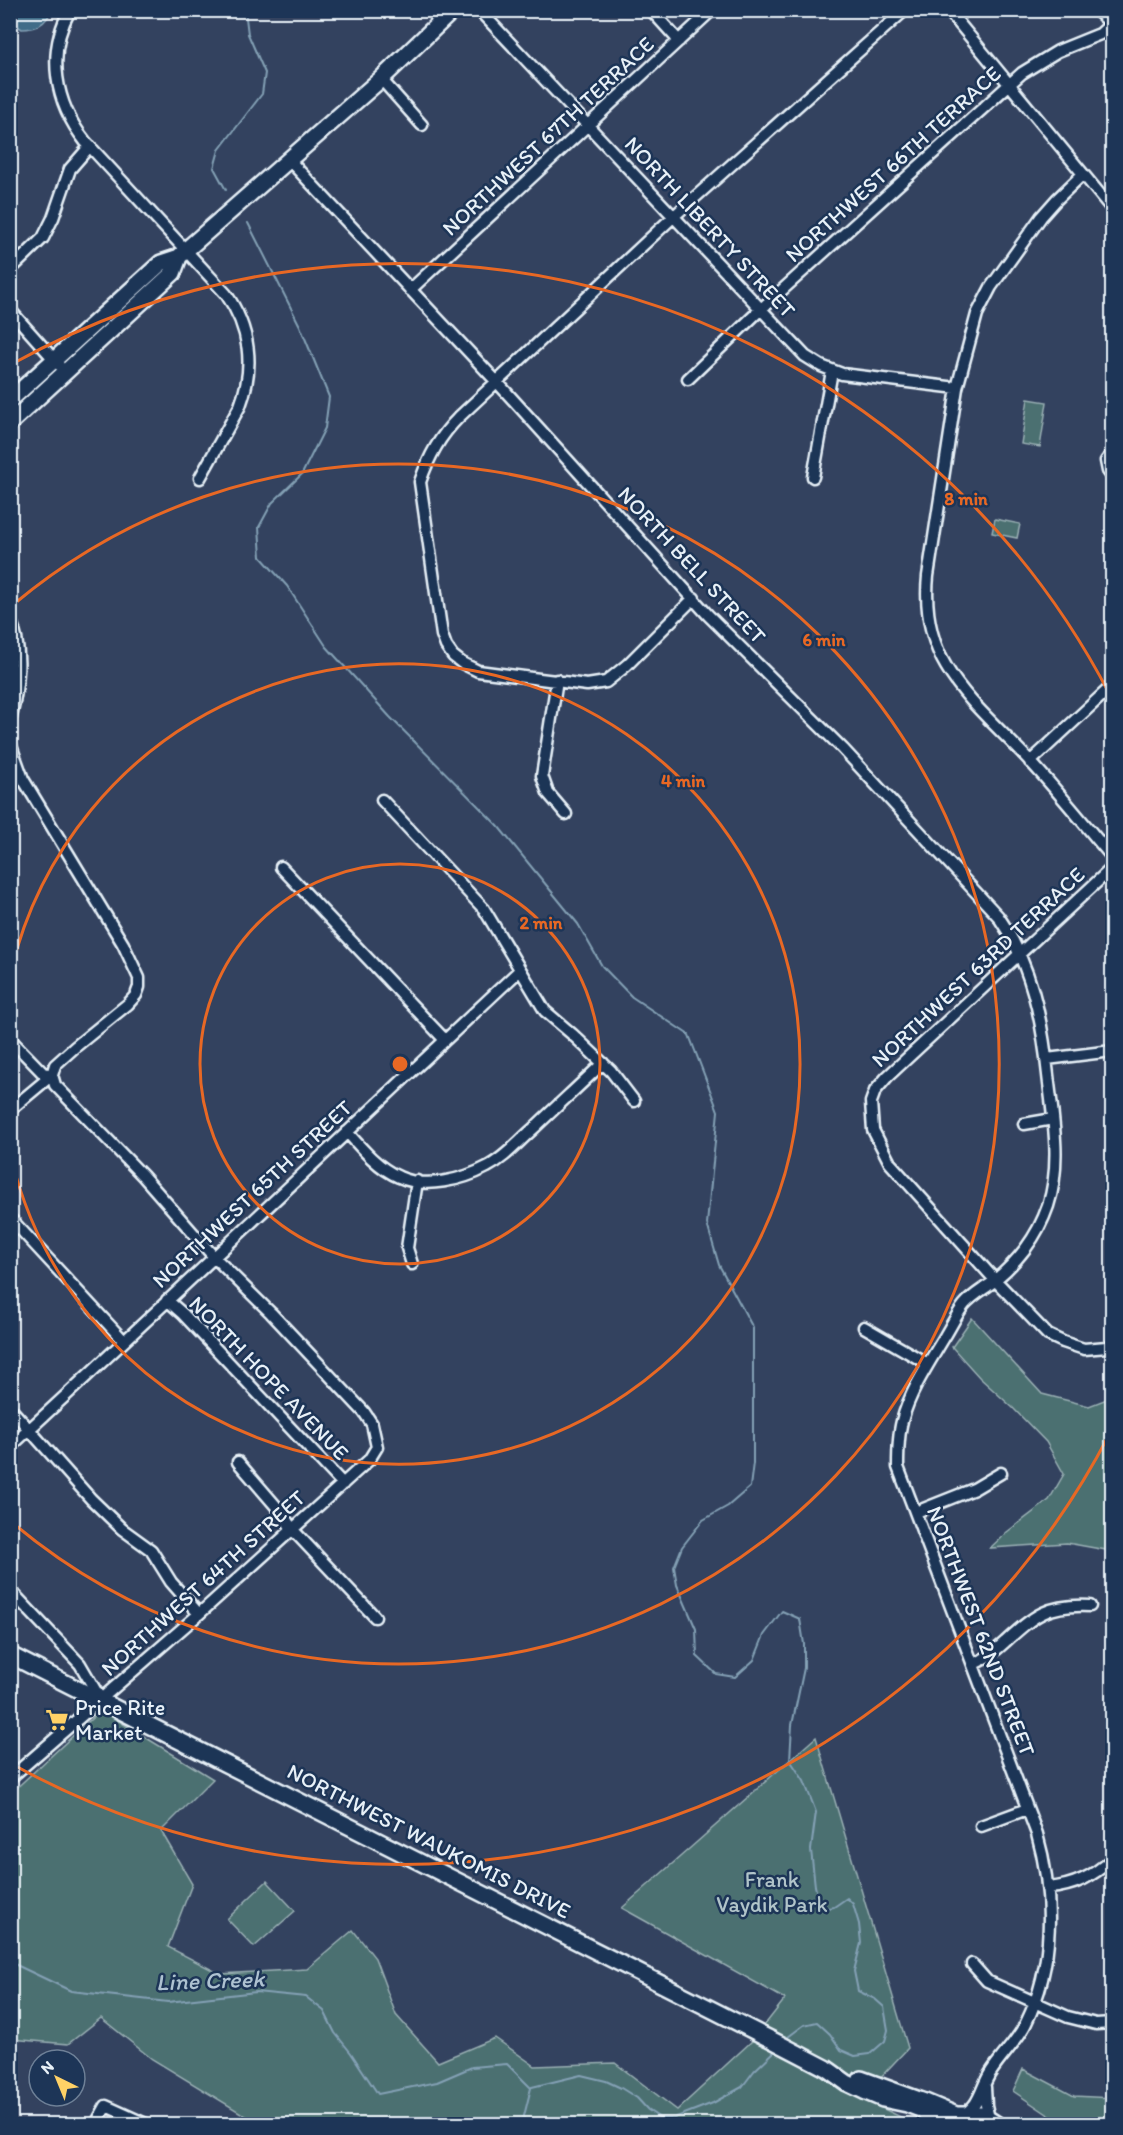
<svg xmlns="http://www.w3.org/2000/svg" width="1123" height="2135" viewBox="0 0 1123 2135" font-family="Itim,sans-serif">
<rect width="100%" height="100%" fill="#33425f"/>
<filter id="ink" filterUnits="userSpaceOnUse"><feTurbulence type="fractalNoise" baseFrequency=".0167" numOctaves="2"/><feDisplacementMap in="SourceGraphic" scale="12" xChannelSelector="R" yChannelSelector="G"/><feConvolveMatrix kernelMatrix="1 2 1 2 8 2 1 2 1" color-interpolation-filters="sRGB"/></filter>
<g filter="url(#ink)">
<path fill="#4b6f71" stroke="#9ab0b4" stroke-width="1.5" d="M1028 399 1047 402 1040 447 1021 444Z
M995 519 1020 524 1017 538 992 533Z
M972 1318 1042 1394 1089 1406 1112 1397V1551L1067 1543 990 1548 1007 1532 1049 1500 1064 1474 1046 1442 1013 1408 980 1378 952 1347Z
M101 1710 213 1779 161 1831 192 1884 168 1947 220 1974 307 1969 353 1930 375 1958 396 2015 438 2062 495 2038 535 2066 615 2063 677 2110 752 2041 785 1999 622 1908 816 1737 908 2048 861 2098 915 2124H259L152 2059 101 2018 68 2044 11 2039V1793Z
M267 1881 295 1911 254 1947 227 1919Z
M1023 2069 1074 2096 1112 2098V2124H1062L1013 2091Z"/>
<path fill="#416c88" stroke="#84a1b5" stroke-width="1.5" d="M10 11 11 10 51 11C46 24 36 29 22 29 14 24 10 20 10 11Z"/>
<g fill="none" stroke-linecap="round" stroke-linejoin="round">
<path stroke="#84a1b5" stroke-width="2" d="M226 190 214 168 219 150 262 94 265 73 248 34 245 10
M248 223 300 326 329 397 325 428 302 474 272 503 259 527 261 557 287 586 326 646 390 717 498 826 578 924 602 966 632 997 689 1035 718 1111 707 1224 719 1265 753 1328V1463L750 1487 728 1506 703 1520 682 1547 674 1567 677 1585 696 1629 697 1656 716 1674 735 1677 754 1660 764 1635 782 1611 800 1619 804 1644V1668L792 1725 790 1760 804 1781 816 1812 811 1850 815 1886 821 1909 834 1907 847 1898 853 1904 859 1924 861 1943 854 1971 858 1991 875 1999 884 2007 888 2030 885 2041 870 2054 855 2056 841 2050 830 2034 817 2022 804 2025 788 2037
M10 1962 71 1991 168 2002 256 1992 306 1997 324 2011 335 2033 351 2053 378 2094 437 2082 472 2067 507 2064 531 2088 522 2124
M532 2087 581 2075 606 2081 621 2088 637 2098 648 2110 660 2118H674L713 2103 742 2087 754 2071 776 2050"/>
<g stroke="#e8f1f8" stroke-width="15">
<path id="minor" d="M70 10C46 53 55 103 85 141L226 294C250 328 255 367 240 406L200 478
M479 10 805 356 821 366 842 374 957 388
M651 10 679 41
M948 10 1112 209
M1096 10 1112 24
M381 79 422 125
M289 160 497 382 708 615 843 749 998 916C1031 964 1042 1018 1048 1075 1053 1119 1062 1163 1048 1206 1037 1238 1018 1261 993 1282 984 1289 971 1296 964 1305 957 1314 951 1326 945 1336 929 1363 910 1391 902 1421 898 1436 898 1452 898 1467L1037 1834C1054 1894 1055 1965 1026 2023 1018 2040 1002 2055 991 2072 984 2082 982 2094 975 2104 969 2112 961 2116 956 2124
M1083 174 1057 199 1041 217 991 287 977 314 957 388 928 576C919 665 974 702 1029 760 1058 791 1085 825 1112 857
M10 270 43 238 53 218 70 169 90 146
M410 290 712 10
M10 310 59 365
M688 379 760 310 1022 73 1058 51 1100 34 1112 23
M1112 453 1106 461 1108 471 1112 476
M813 477 832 371
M694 598 627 665 606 682 587 685 478 671 462 663 453 656 446 646 442 635 420 482C429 456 440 436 459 417L673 217 905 10
M10 618C24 652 18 687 10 722
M557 680 542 776 548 793 566 814
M10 743 23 779 123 944 139 978V987L136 995 128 1004 75 1047 55 1065 52 1075 10 1110
M1030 762 1112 686
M382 800 484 909 545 1011 572 1034 611 1071 634 1101
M281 867 445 1040
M1112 868 887 1077 875 1091 871 1102 873 1130 890 1163 995 1280 1048 1335 1063 1342 1084 1349 1107 1347 1112 1344
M10 1039 43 1073 52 1075 55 1085 143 1176 214 1257 271 1313 364 1412 372 1424 377 1447 369 1460 199 1614 10 1778
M1047 1059 1112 1051
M1024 1124 1053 1119
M347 1132C361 1148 379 1169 399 1177 425 1189 463 1180 487 1167 505 1158 518 1142 533 1129 556 1107 580 1085 603 1063
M10 1218 124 1341
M412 1264 407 1248 417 1181
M167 1300 183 1314 343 1484
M864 1327 928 1364
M10 1408 91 1499 122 1529 151 1550 171 1582 199 1614
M10 1447C181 1290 350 1129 520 970
M238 1462 281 1512 292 1529 375 1617
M916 1512 974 1489 1001 1473
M10 1590 80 1664 101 1700
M974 1664C986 1659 995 1651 1005 1642 1035 1615 1047 1604 1090 1606
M981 1826 1027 1809
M1048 1888C1075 1886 1093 1876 1112 1859
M972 1964 987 1981 1068 2017 1096 2024 1112 2023
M985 2087 986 2105 989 2119
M96 2124 106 2106 146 2124"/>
</g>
<g stroke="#e8f1f8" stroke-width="20">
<path id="secondary" d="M10 400 161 263 179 257
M10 423 173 273 179 257 186 250 381 79 453 10
M10 1655 774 2041 826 2068 847 2083 864 2091 883 2099 907 2104 920 2109 931 2116 939 2124
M861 2079 925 2102 956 2115H982L996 2124"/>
</g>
<use href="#minor" stroke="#1d3557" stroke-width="10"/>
<use href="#secondary" stroke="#1d3557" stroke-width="15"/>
</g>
</g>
<g fill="none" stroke="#e86824" stroke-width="3">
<circle cx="400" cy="1064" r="200"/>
<path d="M11 971A400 400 0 1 1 11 1157"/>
<path d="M14 604A600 600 0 1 1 14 1524"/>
<path d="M1110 1433A800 800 0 0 1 12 1764M12 364A800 800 0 0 1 1110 695"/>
</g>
<defs>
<g id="supermarket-bare" transform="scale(1.8)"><path d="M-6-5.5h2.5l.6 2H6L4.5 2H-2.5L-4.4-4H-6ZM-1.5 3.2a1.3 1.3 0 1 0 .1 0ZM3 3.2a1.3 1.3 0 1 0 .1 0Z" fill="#ffd166" stroke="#1d3557" stroke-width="2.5" paint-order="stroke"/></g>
</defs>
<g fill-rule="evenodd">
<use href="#supermarket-bare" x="57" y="1720"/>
</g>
<g text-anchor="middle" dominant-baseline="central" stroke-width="5" stroke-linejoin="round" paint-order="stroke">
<g font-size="22" fill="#e8f1f8" stroke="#1d3557">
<text transform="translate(548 136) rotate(-43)">NORTHWEST 67TH TERRACE</text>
<text transform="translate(893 164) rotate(-42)">NORTHWEST 66TH TERRACE</text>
<text transform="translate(710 227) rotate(47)">NORTH LIBERTY STREET</text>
<text transform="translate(692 565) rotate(47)">NORTH BELL STREET</text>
<text transform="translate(978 967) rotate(-43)">NORTHWEST 63RD TERRACE</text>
<text transform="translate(252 1194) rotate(-43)">NORTHWEST 65TH STREET</text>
<text transform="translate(269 1378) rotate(46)">NORTH HOPE AVENUE</text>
<text transform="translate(203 1583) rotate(-42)">NORTHWEST 64TH STREET</text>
<text transform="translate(981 1631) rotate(69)">NORTHWEST 62ND STREET</text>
<text transform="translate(429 1841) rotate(27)">NORTHWEST WAUKOMIS DRIVE</text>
</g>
<g font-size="22" fill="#e8f1f8" stroke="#1d3557" text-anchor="start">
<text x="75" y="1707">Price Rite<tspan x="75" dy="25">Market</tspan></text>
</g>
<g font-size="22" fill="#b1c4c9" stroke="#1d3557">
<text x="772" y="1879">Frank<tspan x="772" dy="25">Vaydik Park</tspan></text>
</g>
<g font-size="24" font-style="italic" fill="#aec2d1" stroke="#1d3557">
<text transform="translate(210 1980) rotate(-2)">Line Creek</text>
</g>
</g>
<circle cx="400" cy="1064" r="9" fill="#e86824" stroke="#1d3557" stroke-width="3"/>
<g font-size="18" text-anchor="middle" font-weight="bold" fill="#e86824" stroke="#1d3557" stroke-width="5" stroke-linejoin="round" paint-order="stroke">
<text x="966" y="505">8 min</text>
<text x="824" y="646">6 min</text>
<text x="683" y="787">4 min</text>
<text x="541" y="929">2 min</text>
</g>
<rect width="1123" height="2135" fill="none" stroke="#1d3557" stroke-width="36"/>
<rect x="18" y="18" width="1087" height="2099" fill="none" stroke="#e8f1f8" stroke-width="2" filter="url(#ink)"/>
<g transform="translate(57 2078) rotate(317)"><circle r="28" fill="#1d3557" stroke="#6e8097" stroke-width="1.5"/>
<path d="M0-4.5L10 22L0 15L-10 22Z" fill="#ffd166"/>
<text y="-9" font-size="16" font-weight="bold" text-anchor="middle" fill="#e8f1f8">N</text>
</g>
</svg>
